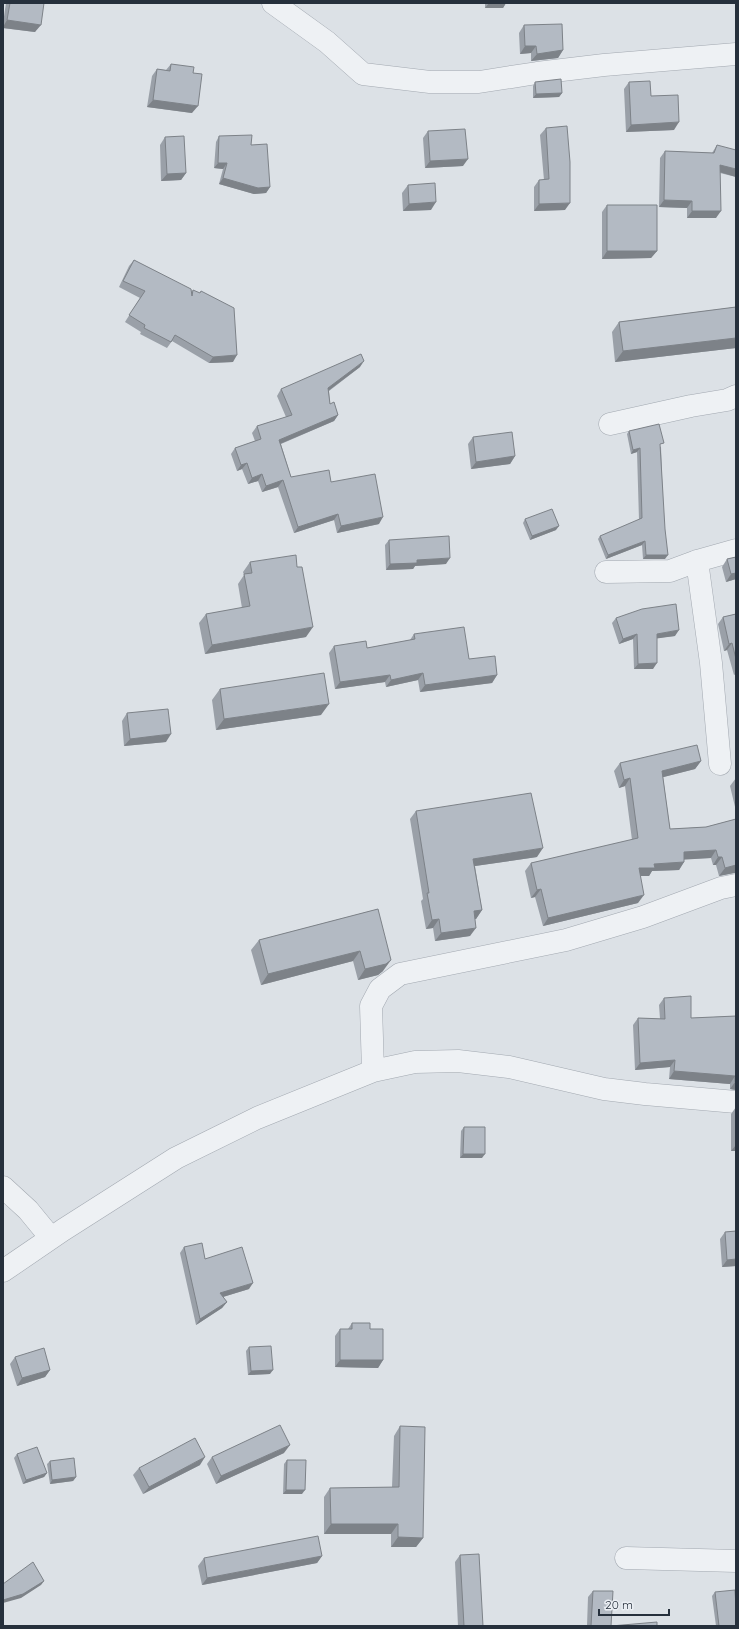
<svg xmlns="http://www.w3.org/2000/svg" width="739" height="1629" viewBox="0 0 739 1629" font-family="Quicksand,sans-serif">
<rect width="100%" height="100%" fill="#dce1e6"/>
<g fill="none" stroke-linecap="round" stroke-linejoin="round">
<g stroke="#a2a8b0" stroke-width="23">
<path id="minor" d="M273 3 327 42 363 74 430 82H479L537 73 604 65 736 54
M610 424 691 406 727 400 736 396
M697 561 711 663 720 764
M606 572 670 571 697 561 736 550
M373 1071 371 1006 380 989 400 974 566 940 643 917 721 888 736 885
M3 1187 28 1210 51 1238
M3 1271 63 1230 176 1158 257 1118 373 1071 415 1062 458 1061 509 1067 604 1089 645 1094 736 1102
M626 1558 736 1561"/>
</g>
<use href="#minor" stroke="#eef1f4" stroke-width="22"/>
</g>
<path fill="#9aa0a8" d="M6 3H44L35 32 3 28V23Z
M485 3H506L503 8H485Z
M524 25 563 50 558 58 531 61V53L520 54 519 33Z
M171 64 192 113 147 107 152 76 157 69 166 70Z
M535 82 562 93 559 97 533 98V86Z
M629 82 651 96 674 130 626 132 624 89Z
M546 128 565 210 534 211V187L539 180H544L540 135Z
M428 131 463 166 425 168 423 138Z
M219 136 251 145 270 187 266 193 254 194 219 184 223 169 214 168 216 142Z
M165 137 186 173 181 180 161 181 160 145Z
M717 145 736 177 720 173 716 218H687V208L659 207 660 158 665 151 712 153Z
M408 185 431 210 403 211 402 193Z
M607 205 657 251 651 258 602 259V212Z
M134 260 192 292 193 290 233 362 209 363 172 341 167 348 140 334 141 332 125 322 140 298 119 287 129 266Z
M736 307V348L615 362 612 332 619 322Z
M360 367 329 391 330 404 338 415 334 421 281 444 291 477 331 482 379 524 337 533 334 520 294 533 278 487 262 492 258 481 248 484 242 469 237 471 231 454 235 448 255 441 252 433 257 426 286 417 277 396 281 389Z
M629 431 661 447 665 559H643L642 545 606 559 598 539 600 536 639 520 637 452 631 454 627 434Z
M473 437 515 456 510 464 471 469 468 444Z
M525 519 556 530 530 540 523 523Z
M389 540 446 564 415 566 413 569 386 570 385 545Z
M736 557V579L726 582 722 567 727 559Z
M250 562 306 637 205 654 199 623 206 614 242 608 238 584 244 575 243 572Z
M736 614V674L734 675 727 650 724 651 718 624 723 617Z
M616 618 675 636 657 638 653 669H634L633 639 619 644 612 623Z
M414 634 469 659 497 675 492 683 420 692 418 680 386 687 385 682 335 689 329 653 334 646 367 648 410 640Z
M220 689 321 715 216 730 212 700Z
M127 713 166 742 124 746 122 721Z
M701 761 695 769 663 777 670 829 706 827 736 819V873H734L719 876 716 865H713L711 858 684 859V862L679 870 652 871 649 876H641L638 903 543 926 535 897 531 898 525 871 531 863 632 840 625 786 619 788 614 771 620 763Z
M736 778V811L730 786Z
M416 811 537 857 475 866 482 910 476 919H475L470 936 435 941 433 928 426 929 421 901 423 899 410 819Z
M378 909 383 971 378 975 358 980 353 961 261 985 251 950 259 940Z
M664 998 691 1018 736 1016V1090L730 1089V1084L669 1079 670 1067 635 1070 633 1025 638 1018 660 1019 659 1005Z
M736 1107V1151H731V1114Z
M464 1127 482 1158H460L461 1131Z
M736 1231V1266L722 1267 720 1239 725 1232Z
M184 1247 205 1259 249 1289 223 1297 227 1302 222 1308 196 1325 180 1253Z
M352 1323 370 1329 383 1360 378 1368 335 1367V1336L340 1329H348Z
M249 1347 270 1374 248 1375 246 1351Z
M15 1357 50 1370 45 1377 17 1386 10 1364Z
M400 1426 423 1538 416 1547H391V1534H324V1497L330 1488 392 1487 394 1436Z
M284 1453 216 1484 207 1464 212 1457Z
M17 1454 47 1473 44 1477 23 1484 14 1458Z
M287 1460 302 1494H283L284 1464Z
M50 1461 76 1477 73 1481 50 1484 47 1464Z
M200 1465 143 1494 133 1475 139 1468Z
M460 1555 483 1626H458L455 1562Z
M322 1556 317 1563 202 1585 198 1566 204 1558Z
M593 1591 611 1626H657H587L588 1597Z
M715 1592 736 1626H716L712 1596Z"/>
<path fill="#7d8288" d="M489 3H506L503 8H485Z
M7 20 41 25 35 32 3 28V27Z
M525 46H536L531 53 520 54Z
M563 50 558 58 531 61 537 54Z
M562 93 559 97 533 98 536 94Z
M153 100 198 106 192 113 147 107Z
M679 122 674 130 626 132 631 125Z
M468 159 463 166 425 168 430 161Z
M218 163H227L223 169 214 168Z
M720 165 736 169V177L716 171Z
M186 173 181 180 161 181 167 174Z
M223 178 270 187 266 193 254 194 219 184Z
M664 200 692 201 687 208 659 207Z
M436 202 431 210 403 211 409 204Z
M570 203 565 210 534 211 539 204Z
M692 211H721L716 218H687Z
M607 251H657L651 258 602 259Z
M736 338V348L615 362 623 351Z
M237 355 233 362 209 363 213 357Z
M364 361 360 367 324 394 328 388Z
M338 415 334 421 275 446 279 440Z
M640 448 637 452 631 454 633 450Z
M515 456 510 464 471 469 476 462Z
M247 463 242 469 237 471 241 465Z
M262 474 258 481 248 484 252 478Z
M283 480 278 487 262 492 266 486Z
M338 514 334 520 294 533 298 527Z
M383 517 379 524 337 533 341 526Z
M559 526 556 530 530 540 532 536Z
M645 541 642 545 606 559 608 555Z
M646 555H668L665 559H643Z
M450 558 446 564 415 566 413 569 386 570 390 564 417 560Z
M736 573V579L726 582 731 574Z
M313 627 306 637 205 654 212 645Z
M679 630 675 636 653 639 657 634Z
M637 634 633 639 619 644 623 639Z
M732 643 727 650 724 651 729 644Z
M657 663 653 669H634L638 664Z
M423 673 418 680 386 687 391 680Z
M390 675 385 682 335 689 340 682Z
M497 675 492 683 420 692 425 685Z
M329 704 321 715 216 730 224 719Z
M171 734 166 742 124 746 130 739Z
M701 761 695 769 656 779 662 771Z
M630 778 625 786 619 788 624 780Z
M543 848 537 857 468 867 473 859Z
M716 850 711 858 678 860 684 852Z
M718 857H722L716 865H713Z
M684 862 679 870 652 871 649 876H634L639 868 654 864Z
M736 865V873H734L719 876 725 868Z
M541 889 535 897 531 898 537 890Z
M644 895 638 903 543 926 548 918Z
M482 910 476 919 468 920 474 911Z
M439 919 433 928 426 929 432 920Z
M476 928 470 936 435 941 441 933Z
M360 951 353 961 261 985 268 974Z
M391 960 383 971 378 975 358 980 365 969Z
M675 1060 670 1067 635 1070 640 1063Z
M674 1071 735 1076 730 1084 669 1079Z
M735 1082H736V1090L730 1089Z
M736 1145V1151H731Z
M463 1154H485L482 1158H460Z
M736 1259V1266L722 1267 727 1260Z
M253 1283 249 1289 216 1299 220 1293Z
M227 1302 222 1308 196 1325 200 1319Z
M340 1360H383L378 1368 335 1367Z
M50 1370 45 1377 17 1386 22 1378Z
M273 1370 270 1374 248 1375 251 1371Z
M290 1445 284 1453 216 1484 221 1476Z
M205 1457 200 1465 143 1494 149 1487Z
M47 1473 44 1477 23 1484 26 1480Z
M76 1477 73 1481 50 1484 52 1480Z
M286 1490H305L302 1494H283Z
M331 1524H398L391 1534H324Z
M398 1537 423 1538 416 1547H391Z
M322 1556 317 1563 202 1585 207 1578Z
M44 1581 41 1585 21 1598 3 1603V1600Z"/>
<path fill="#b3bac3" stroke="#7d8288" d="M10 3H44L41 25 7 20Z
M562 24 563 50 537 54 536 46H525L524 25Z
M171 64 194 67 193 73 202 74 198 106 153 100 157 69 170 71Z
M561 79 562 93 536 94 535 82Z
M650 81 651 96 678 95 679 122 631 125 629 82Z
M567 126 570 162V203L539 204V180L549 179 546 128Z
M465 129 468 159 430 161 428 131Z
M252 135 251 145 267 144 270 187 258 188 223 178 227 163H218L219 136Z
M184 136 186 173 167 174 165 137Z
M717 145 736 150V169L720 165 721 211H692V201L664 200 665 151 714 153Z
M435 183 436 202 409 204 408 185Z
M607 205H657V251H607Z
M134 260 191 289 192 296 193 290 200 293 201 291 234 308 237 355 213 357 175 335 171 342 144 328 145 325 129 315 145 291 123 281Z
M736 307V338L623 351 619 322Z
M361 354 364 361 328 388 330 404 334 402 338 415 279 440 291 477 329 470 331 482 375 474 383 517 341 526 338 514 298 527 283 480 266 486 262 474 252 478 247 463 241 465 235 448 261 439 257 426 292 415 281 389Z
M659 424 664 443 660 444 665 529 668 555H646L645 541 608 555 600 536 642 518 640 448 633 450 629 431Z
M512 432 515 456 476 462 473 437Z
M552 509 559 526 532 536 525 519Z
M449 536 450 558 417 560V563L390 564 389 540Z
M296 555 297 567H302L313 627 212 645 206 614 250 606 244 574 252 573 250 562Z
M736 557V573L731 574 727 559Z
M676 604 679 630 657 634V663L638 664 637 634 623 639 616 618 642 609Z
M736 614V659L732 643 729 644 723 617Z
M464 627 469 659 495 656 497 675 425 685 423 673 391 680 390 675 340 682 334 646 366 641 367 648 415 639 414 634Z
M324 673 329 704 224 719 220 689Z
M168 709 171 734 130 739 127 713Z
M697 745 701 761 662 771 670 829 706 827 736 819V865L725 868 722 857H718L716 850 684 852V862L654 864 655 868H639L644 895 548 918 541 889 537 890 531 863 638 838 630 778 624 780 620 763Z
M531 793 543 848 473 859 482 910 474 911 476 928 441 933 439 919 432 920 427 893H429L416 811Z
M378 909 391 960 386 964 365 969 360 951 268 974 259 940Z
M691 996V1018L736 1016V1082H735V1076L674 1071 675 1060 640 1063 638 1018 665 1019 664 998Z
M464 1127H485V1154H463Z
M736 1231V1259L727 1260 725 1232Z
M202 1243 205 1259 242 1247 253 1283 220 1293 227 1302 200 1319 184 1247Z
M352 1323H370V1329H383V1360H340V1329H352Z
M271 1346 273 1370 251 1371 249 1347Z
M44 1348 50 1370 22 1378 15 1357Z
M280 1425 290 1445 221 1476 212 1457Z
M400 1426 425 1427 423 1538 398 1537V1524H331L330 1488 399 1487Z
M195 1438 205 1457 149 1487 139 1468Z
M37 1447 47 1473 26 1480 17 1454Z
M74 1458 76 1477 52 1480 50 1461Z
M287 1460H306L305 1490H286Z
M318 1536 322 1556 207 1578 204 1558Z
M479 1554 483 1626H464L460 1555Z
M33 1562 44 1581 23 1594 3 1600V1584Z
M735 1590 736 1607V1626H719L715 1592Z
M593 1591H613L611 1626 657 1622V1626H591Z"/>
<rect width="739" height="1629" fill="none" stroke="#26303c" stroke-width="8"/>
<path d="M599 1609v6h70v-6" fill="none" stroke="#26303c" stroke-width="2"/>
<text x="605" y="1609" font-size="12" fill="#26303c" stroke="#ebeff4" stroke-width="3" paint-order="stroke">20 m</text>
</svg>
